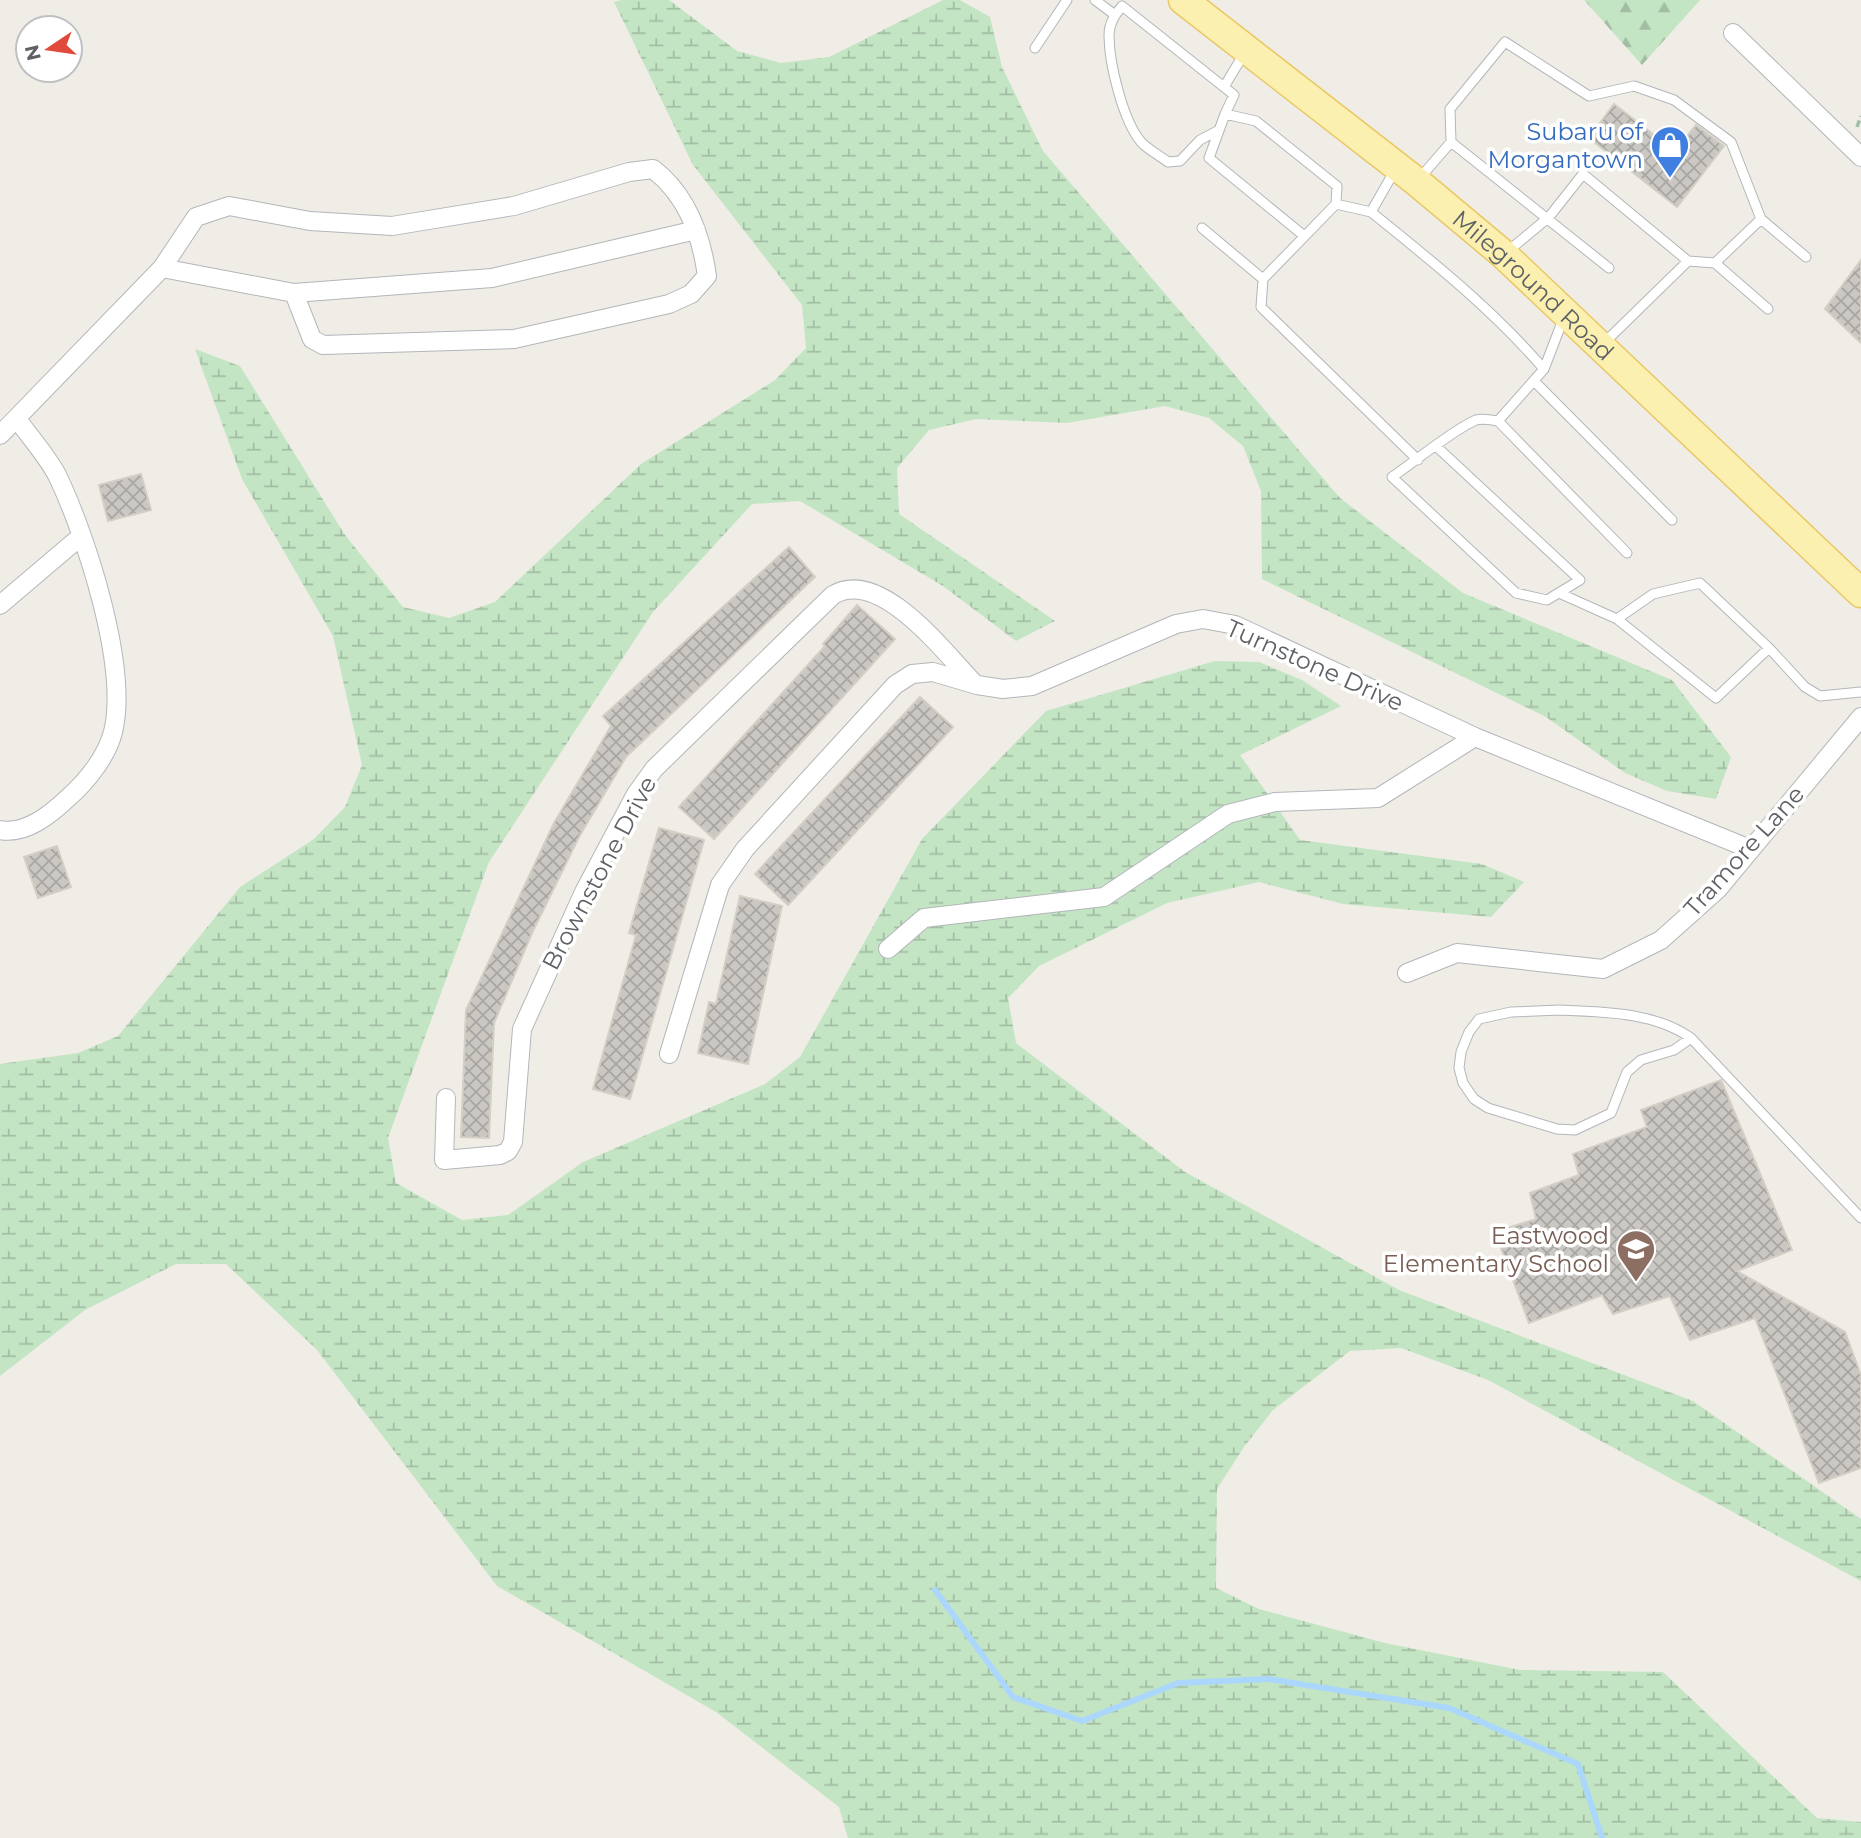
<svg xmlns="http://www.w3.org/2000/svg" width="1861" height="1838" viewBox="0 0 1861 1838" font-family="Montserrat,sans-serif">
<defs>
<pattern id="forest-firs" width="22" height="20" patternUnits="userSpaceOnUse" patternTransform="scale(1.75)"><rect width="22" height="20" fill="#c4e5c4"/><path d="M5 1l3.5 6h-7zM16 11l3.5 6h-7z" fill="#a2bda3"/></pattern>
<pattern id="wetland-marsh" width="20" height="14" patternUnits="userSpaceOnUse" patternTransform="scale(1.75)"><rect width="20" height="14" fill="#c4e5c4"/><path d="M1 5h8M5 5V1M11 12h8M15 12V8" fill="none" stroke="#a2bda3"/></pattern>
<pattern id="building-cross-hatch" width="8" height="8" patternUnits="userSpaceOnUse" patternTransform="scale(1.75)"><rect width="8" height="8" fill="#cbc8c3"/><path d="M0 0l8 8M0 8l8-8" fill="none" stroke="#a8a6a2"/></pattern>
</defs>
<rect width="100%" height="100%" fill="#efede6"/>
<path fill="url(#forest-firs)" d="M1584 0H1700L1642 65Z"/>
<path fill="url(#wetland-marsh)" d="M622 0H669L737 51 781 63 829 57 943 0H960L990 17 1002 67 1043 151 1340 498 1463 593 1672 680 1731 757 1716 799 1667 791 1625 773 1546 717 1262 579 1261 491 1243 446 1209 418 1165 406 1067 423 976 419 929 430 897 468 899 514 1055 621 1016 641 943 586 800 501 752 504 653 612 489 862 388 1138 396 1183 462 1220 508 1215 583 1162 765 1084 800 1057 922 839 1046 711 1215 661 1259 662 1302 680 1341 706 1240 755 1300 840 1482 864 1524 882 1491 917 1343 904 1259 882 1167 903 1039 966 1008 998 1016 1043 1185 1172 1399 1290 1693 1401 1861 1519V1581L1488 1380 1401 1348 1350 1351 1273 1410 1244 1447 1217 1489 1216 1588 1259 1609 1385 1643 1520 1670 1663 1672 1817 1818 1861 1822V1838H848L839 1807 716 1712 497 1586 317 1350 226 1264H176L85 1310 0 1376V1064L78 1053 118 1036 240 887 314 839 345 807 362 765 333 636 242 479 195 349 240 366 345 535 403 607 449 618 495 602 641 464 775 380 806 348 802 305 693 165 614 2Z"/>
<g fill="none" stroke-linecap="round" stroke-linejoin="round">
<path stroke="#aad7fb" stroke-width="6" d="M935 1590 1013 1697 1082 1721 1178 1683 1268 1679 1449 1708 1578 1764 1602 1838"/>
</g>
<path fill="url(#building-cross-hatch)" stroke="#d4cfc5" stroke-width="2" d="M1614 104 1675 151 1696 125 1724 146 1677 207 1589 138Z
M1861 260V343L1825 309Z
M141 474 151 510 108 521 99 485Z
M789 547 815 577 626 757 579 837 532 933 494 1023 489 1138 461 1137 466 1010 554 823 611 726 603 716Z
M857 605 895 639 714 839 679 807 825 646 823 644Z
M920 697 953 727 788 905 755 874Z
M659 828 704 840 630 1099 593 1089 636 935 629 933Z
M57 846 71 887 38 898 24 857Z
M740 896 782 906 748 1064 698 1053 709 1002 716 1004Z
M1721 1080 1792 1250 1737 1271 1845 1332 1861 1375V1468L1819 1483 1755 1318 1690 1340 1670 1296 1613 1314 1602 1295 1529 1323 1495 1232 1536 1219 1530 1193 1579 1175 1573 1154 1647 1127 1641 1110Z"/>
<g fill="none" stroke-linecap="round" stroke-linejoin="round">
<g stroke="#b3b6ba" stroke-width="11">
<path id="service" d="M1095 0 1115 15
M1035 48 1067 0
M1224 87 1245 52
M1219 130 1200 140 1180 161 1168 162C1160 156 1149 150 1142 143 1123 122 1109 63 1109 35 1109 23 1115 15 1122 6L1234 95 1225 114
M1451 142 1450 109 1505 42 1589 96 1634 86 1674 100 1731 142 1761 219
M1395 170 1371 212 1336 204 1263 279 1261 307 1418 460
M1419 179 1451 142 1609 268
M1371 212C1432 261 1492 309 1544 369
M1202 228 1263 279
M1303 235 1209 158 1225 114 1256 121 1337 186 1336 204
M1507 252 1549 217 1583 174 1688 261 1603 344
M1688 261 1715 263 1768 309
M1715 263 1761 219 1806 257
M1564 317 1544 369 1498 421 1627 553
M1534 381 1672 520
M1437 447 1580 580 1547 600 1516 593 1392 477C1413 463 1454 429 1476 420 1482 418 1492 420 1498 421
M1559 593 1617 619 1653 594 1700 583 1769 648 1716 698 1617 619
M1769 648 1805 687 1820 696 1861 692
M1560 1010C1605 1012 1654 1012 1691 1038L1674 1050 1641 1060 1627 1072 1611 1113 1575 1130 1557 1129 1488 1108 1474 1099 1463 1083 1459 1068 1461 1052 1469 1032 1479 1019 1511 1012Z
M1691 1038 1861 1218"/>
</g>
<g stroke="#b3b6ba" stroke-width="20">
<path id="minor" d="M1733 33 1861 157
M162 268 294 293 492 278 696 230
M0 435 162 268 196 217 229 206 310 221 392 226 514 206 629 172 653 169C687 195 701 234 707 276L691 294 669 304 514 339 323 345 312 339 294 293
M0 605 80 537
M0 830C26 835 51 814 69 797 87 781 107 756 113 732 129 667 86 535 57 475 47 456 30 437 17 419
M888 949 924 918 1104 897 1228 814 1275 802 1378 798 1475 737
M1407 973 1457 953 1603 969 1661 940 1718 889 1861 717
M669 1054 720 885 745 849 895 685 912 674 933 672 977 685 1003 689 1032 686 1176 624 1203 619 1235 625 1475 737 1750 849
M446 1098 444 1160 500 1155 508 1151 513 1142 522 1029 584 892 636 794 654 769 833 595C880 567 944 652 974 683"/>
</g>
<g stroke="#eac764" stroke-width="31">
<g id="primary">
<path id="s1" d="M1183 0 1417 182 1503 254 1861 593"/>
</g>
</g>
<path stroke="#9cc3a8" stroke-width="3.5" stroke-dasharray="7 3.5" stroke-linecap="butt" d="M1857 127 1861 116"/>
<use href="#service" stroke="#fff" stroke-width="9"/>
<use href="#minor" stroke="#fff" stroke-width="18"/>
<use href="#primary" stroke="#fbf0af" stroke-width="28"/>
</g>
<defs>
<g id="shop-pin" transform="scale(2.0125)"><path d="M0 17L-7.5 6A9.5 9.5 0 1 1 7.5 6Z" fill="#3f7fe0" stroke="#fff"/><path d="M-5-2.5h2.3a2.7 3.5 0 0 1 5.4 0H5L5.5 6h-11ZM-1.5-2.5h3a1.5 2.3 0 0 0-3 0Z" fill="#fff"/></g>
<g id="school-pin" transform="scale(2.0125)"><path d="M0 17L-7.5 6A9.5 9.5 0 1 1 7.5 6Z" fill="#8d6e63" stroke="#fff"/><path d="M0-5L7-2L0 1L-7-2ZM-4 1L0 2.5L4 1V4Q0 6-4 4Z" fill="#fff"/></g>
</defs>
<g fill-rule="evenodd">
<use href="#shop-pin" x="1670" y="145"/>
<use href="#school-pin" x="1636" y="1249"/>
</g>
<g text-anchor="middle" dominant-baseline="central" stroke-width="7" stroke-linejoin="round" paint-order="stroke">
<g font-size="24" fill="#366cbe" stroke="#fff" text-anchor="end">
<text x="1643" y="131">Subaru of<tspan x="1643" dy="28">Morgantown</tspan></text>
</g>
<g font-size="24" fill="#5e6166" stroke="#fff">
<text stroke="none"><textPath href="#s1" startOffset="452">Mileground Road</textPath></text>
<text transform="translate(1315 665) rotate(24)">Turnstone Drive</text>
<text transform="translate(1744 851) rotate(-48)">Tramore Lane</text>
<text transform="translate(599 873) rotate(-62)">Brownstone Drive</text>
</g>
<g font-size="24" fill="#785e54" stroke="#fff" text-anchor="end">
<text x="1609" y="1235">Eastwood<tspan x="1609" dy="28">Elementary School</tspan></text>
</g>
</g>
<g transform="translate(49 49) rotate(257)"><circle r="33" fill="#ffffff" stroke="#bfc0c2" stroke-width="2"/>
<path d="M0-5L12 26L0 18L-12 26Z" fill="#e14a3a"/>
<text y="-10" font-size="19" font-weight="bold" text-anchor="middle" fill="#5e6166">N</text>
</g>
</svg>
